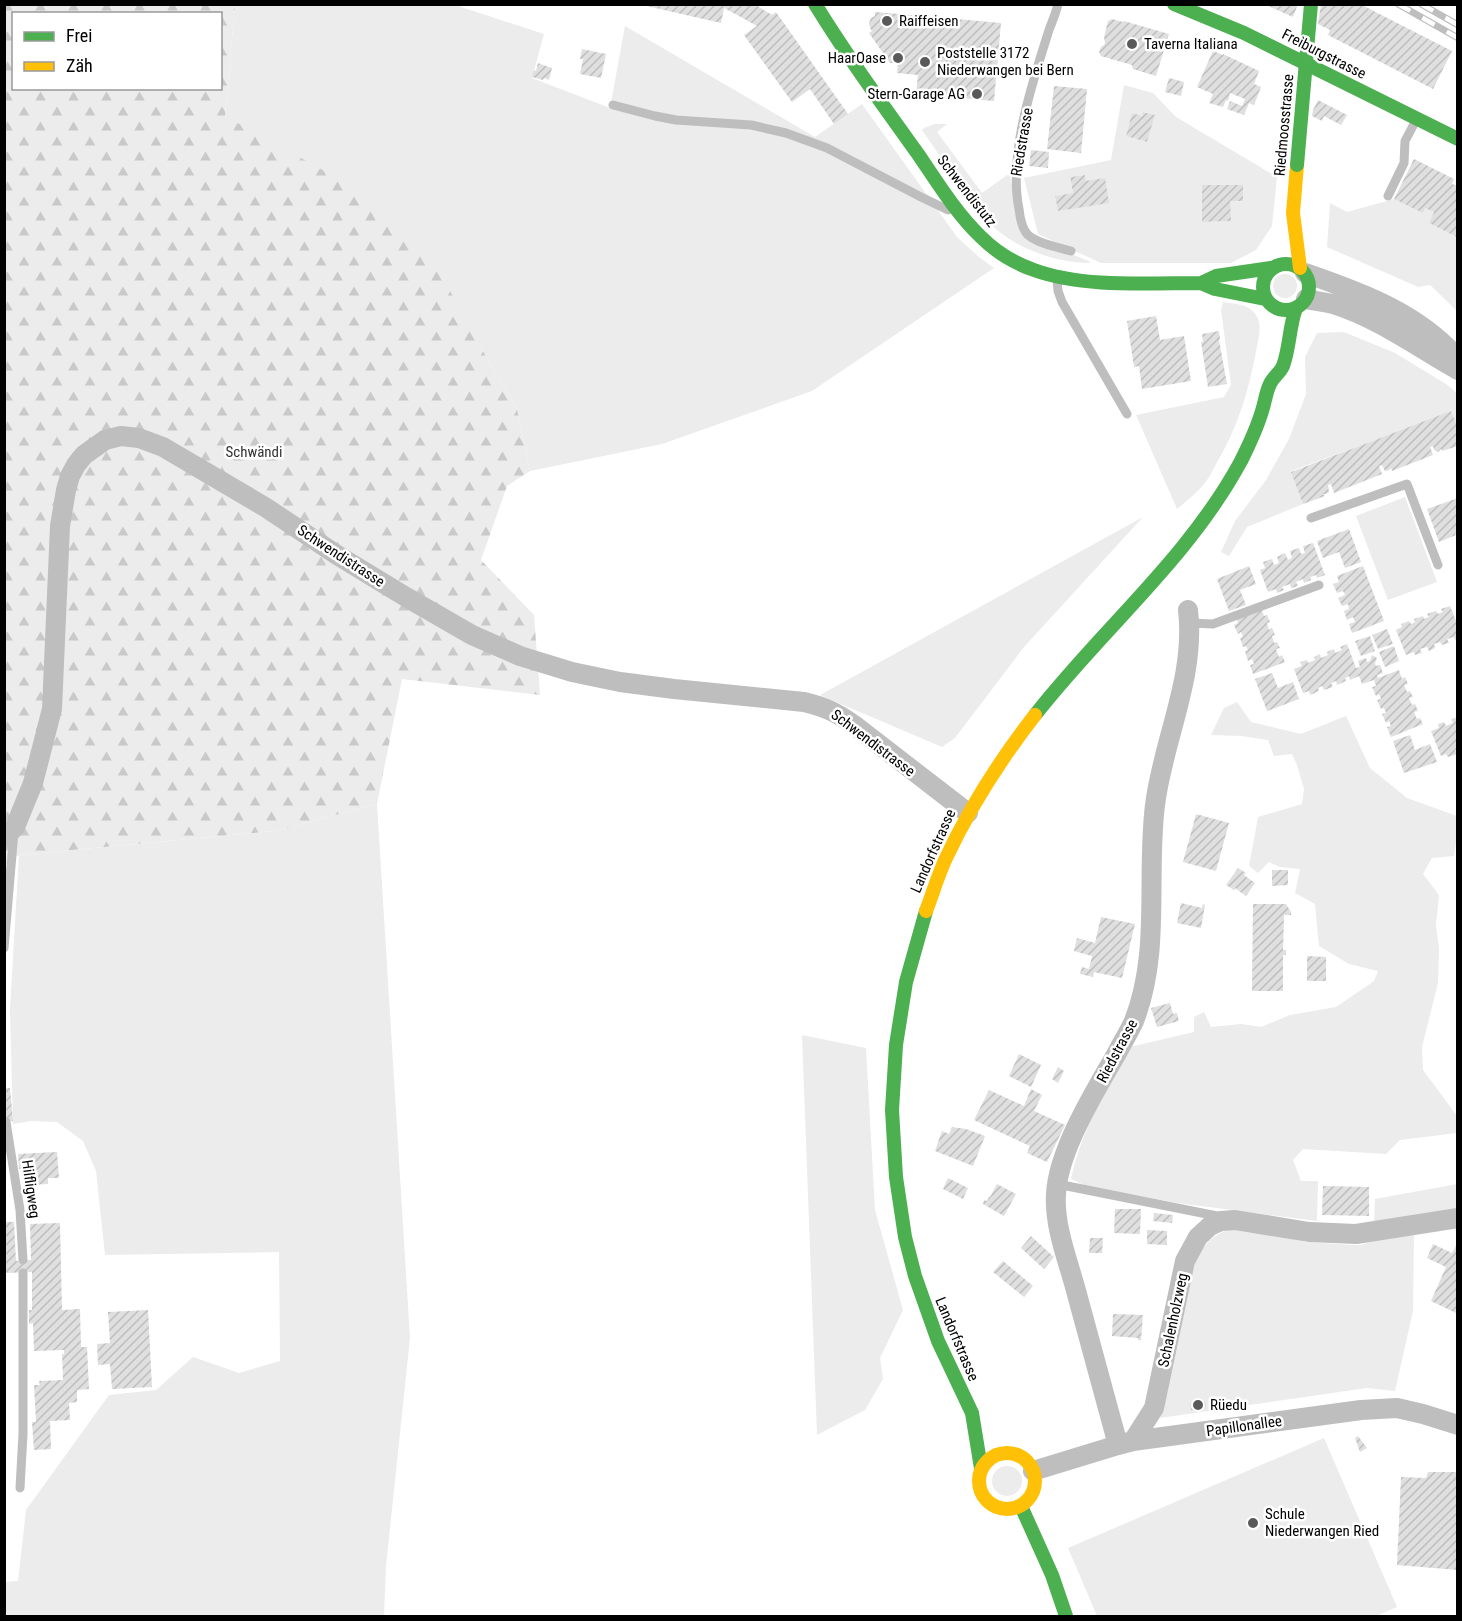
<svg xmlns="http://www.w3.org/2000/svg" width="1462" height="1621" viewBox="0 0 1462 1621" font-family="'Roboto Condensed',sans-serif">
<defs>
<pattern id="forest-firs" width="22" height="20" patternUnits="userSpaceOnUse" patternTransform="scale(1.5)"><rect width="22" height="20" fill="#ececec"/><path d="M5 1l3.5 6h-7zM16 11l3.5 6h-7z" fill="#c9c9c9"/></pattern>
<pattern id="building-hatch" width="6" height="6" patternUnits="userSpaceOnUse" patternTransform="scale(1.5)"><rect width="6" height="6" fill="#dfdfdf"/><path d="M-1 1l2-2M0 6l6-6M5 7l2-2" fill="none" stroke="#bebebe"/></pattern>
</defs>
<rect width="100%" height="100%" fill="#fff"/>
<path fill="#ececec" fill-rule="evenodd" d="M235 5H455L544 34 532 78 610 108 625 26 815 137 862 104 957 237 979 257 994 268 812 391 662 444 530 471 517 409 480 346 225 116Z
M1124 85 1153 93 1176 117 1277 177 1272 226 1256 250 1231 263H1101L1038 234 1024 178 1111 160ZM1144 112 1155 115 1147 142 1126 136 1132 114 1142 116ZM1085 175 1086 181 1097 204 1058 211 1055 196 1073 193 1070 177ZM1202 185H1243L1230 201V221L1202 222Z
M935 124H947L937 132 982 193 1007 175 1010 176 1021 231 1066 252 1089 261 1090 263C1050 262 1011 247 983 217 975 208 969 197 962 187 948 168 935 149 922 130L924 128Z
M1394 199 1423 212 1425 208 1434 212 1429 223 1457 238V311L1430 285 1418 287 1327 247 1330 203 1347 212Z
M1273 286a12 12 0 1 1 24 0a12 12 0 1 1-24 0Z
M1223 302C1235 304 1249 304 1256 315 1263 325 1258 340 1256 351 1249 391 1237 429 1216 464 1213 469 1211 475 1207 480 1199 491 1188 500 1177 509L1136 415 1224 397 1231 385 1221 310Z
M1344 332 1395 353 1446 384 1457 393V425H1456L1451 412 1291 471 1303 504 1247 527 1229 556 1221 552 1235 521 1266 480 1289 439 1306 394 1305 357 1317 333Z
M1405 497 1437 582 1388 600 1356 516Z
M1143 517 1024 647 955 738 942 747 820 695Z
M1237 702 1251 722 1301 734 1346 716 1370 768 1407 798 1457 816V836L1454 856 1432 858 1423 874 1439 895 1436 925 1439 948 1438 983 1422 1047 1423 1070 1457 1116V1133L1400 1140 1386 1154 1303 1149 1293 1160 1301 1181H1318L1317 1221 1178 1203 1086 1186 1071 1179C1082 1129 1105 1091 1130 1047L1194 1032V1017L1204 1012 1211 1027 1241 1024 1261 1027 1290 1015 1336 1007 1374 981 1378 971 1349 964 1319 946 1315 904 1295 893 1300 869 1280 867 1269 862 1258 873 1249 866 1258 817 1302 804 1304 789 1297 765 1292 754 1274 756 1268 740 1241 736 1211 735 1224 708Z
M377 804 410 1338 386 1566 384 1616H5L4 1582 18 1581 26 1510 109 1395 156 1390 193 1357 239 1373 280 1361 279 1252 105 1255 96 1171 83 1141 57 1122 31 1121 13 1124 10 1009 19 855 275 831Z
M802 1035 866 1048 875 1210 903 1310 880 1358 883 1379 865 1410 817 1435Z
M1457 1184V1210L1374 1224 1375 1199Z
M1231 1229H1238L1268 1233 1306 1242 1353 1245H1362L1381 1238 1414 1232 1413 1311 1395 1391 1367 1388 1160 1418 1193 1265C1203 1247 1210 1235 1231 1229Z
M1324 1438 1397 1607 1376 1616H1097L1068 1548Z
M992 1481a15 15 0 1 1 30 0a15 15 0 1 1-30 0Z"/>
<path fill="url(#forest-firs)" fill-rule="evenodd" d="M5 5H235L225 116 355 188 430 254 480 346 517 409 530 471 507 486 481 560 534 615 540 695 402 679 377 804 275 831 19 855 5 865ZM14 14H220V88H14Z"/>
<path fill="url(#building-hatch)" d="M638 4H754L772 15 776 12 848 114 834 124 810 89 792 102 744 35 757 26 739 16 724 8 721 23Z
M1264 4H1298L1293 17Z
M1321 4H1360L1452 51 1433 89 1328 35 1330 30 1318 24Z
M875 12 912 15V17L923 18V16L1001 23 994 101 916 94 918 75 897 73 898 63H890L869 33 872 31 870 28 869 23 871 18 875 16Z
M1112 19 1123 22 1124 21 1169 34 1156 76 1133 69 1132 65 1101 56 1099 52 1101 47 1104 45 1105 43 1104 37 1108 21Z
M582 49 606 54 601 78 580 74 583 59H580Z
M1213 51 1223 55V54L1259 71 1254 84 1261 87 1254 105 1249 103 1244 115 1227 109 1230 101 1242 106 1245 99 1230 93 1228 101 1226 100 1223 107 1209 103 1213 94 1197 87Z
M538 63 552 68 549 80 544 78 543 80 532 77 534 70 536 71Z
M1169 78 1184 82 1181 96 1165 92Z
M1054 86 1087 89 1081 153 1047 149Z
M1318 100 1347 115 1341 125 1324 116 1322 121 1312 116 1313 110Z
M1143 112 1155 115 1147 142 1126 136 1132 113 1142 116Z
M1031 150 1049 152 1048 168 1029 166Z
M1414 159 1454 179 1452 184 1458 186V238L1429 223 1434 212 1425 208 1423 213 1394 199Z
M1085 175 1086 181 1105 178 1109 203 1058 211 1055 196 1073 193 1070 177Z
M1202 185H1243V201H1230L1231 221 1202 222Z
M1156 316 1160 340 1184 336 1191 381 1142 389 1139 366 1134 367 1127 321Z
M1219 331 1220 339 1219 340 1227 384 1208 387 1201 342H1203L1202 334Z
M1451 411 1458 428V446L1442 451 1441 449 1438 452 1434 450 1433 446 1430 447 1433 455 1392 471 1391 468 1389 470 1385 471 1382 465 1379 466 1382 474 1334 493 1331 484 1328 485 1329 492 1326 494H1323L1325 496 1303 504 1291 472Z
M1458 498V533H1455L1456 535 1439 542 1427 509Z
M1349 529 1361 562 1345 568 1339 552 1323 558 1317 541Z
M1313 543 1325 575 1317 578 1316 575 1310 577 1311 580 1304 583 1303 579 1296 582 1298 586 1291 588 1290 584 1282 587 1284 590 1277 593 1276 589 1268 592 1260 570 1265 568 1263 562 1272 559 1274 565 1279 563 1277 557 1285 553 1288 560 1292 558 1290 551 1299 548 1301 554 1305 553 1303 546Z
M1249 566 1256 584 1240 590 1246 605 1229 611 1217 579Z
M1363 566 1384 621 1352 633 1349 624 1355 622 1353 617 1347 620 1344 611 1349 609 1348 604 1342 606 1338 598 1345 595 1343 591 1337 593 1333 584 1339 582 1337 576Z
M1450 606 1458 626V639L1455 640 1454 637 1447 639 1449 643 1442 645 1440 642 1434 644 1435 648 1429 651 1427 647 1420 649 1422 653 1415 655 1414 652 1406 655 1396 630 1402 627 1401 624 1409 621 1411 624 1415 622 1414 619 1423 616 1424 619 1429 617 1427 614 1436 611 1438 614 1443 612 1441 609Z
M1261 608 1264 616 1267 615 1270 622 1267 623 1269 630 1272 628 1275 635 1272 636 1274 643 1277 642 1280 648 1276 649 1279 657 1282 655 1285 662 1253 674 1250 665 1254 664 1252 659 1248 661 1245 651 1248 650 1246 646 1243 647 1240 638 1243 637 1241 632 1238 634 1234 625 1238 623 1236 617Z
M1387 629 1393 644 1378 649 1372 635Z
M1370 636 1375 651 1361 656 1355 641Z
M1347 644 1356 668 1360 667 1358 661 1366 658 1367 662 1370 661 1372 655 1377 658 1375 663 1376 666 1380 665 1383 673 1377 675 1378 678 1399 670 1402 679 1405 677 1408 684 1404 685 1407 692 1410 691 1413 697 1409 698 1412 705 1415 704 1418 711 1414 712 1417 719 1420 718 1423 724 1391 737 1387 727 1391 726 1389 721 1386 723 1382 714 1386 713 1384 708 1381 709 1377 700 1381 699 1379 694 1376 696 1372 687 1376 686 1374 680 1362 684 1359 676 1350 680 1349 676 1345 678 1346 681 1337 685 1336 681 1331 683 1333 687 1324 690 1322 686 1318 688 1319 691 1310 695 1309 691 1303 693 1294 669 1302 666 1300 662 1307 660 1308 663 1315 660 1314 657 1320 654 1321 658 1328 655 1327 652 1334 649 1335 653 1342 650 1340 647Z
M1394 646 1399 661 1385 667 1379 652Z
M1272 673 1278 688 1293 682 1299 699 1267 711 1255 679Z
M1458 717V750H1455L1457 754 1448 757 1446 754 1441 756 1431 731 1439 728 1438 724 1444 722 1446 726 1453 723 1451 719Z
M1410 735 1415 750 1430 744 1437 762 1404 773 1393 741Z
M1196 814 1229 823 1216 871 1183 862Z
M1238 868 1246 873 1244 875 1255 883 1246 896 1235 888 1234 890 1226 885Z
M1272 870H1288V885L1272 886Z
M1181 903 1202 908 1203 904 1205 905 1201 928 1177 923Z
M1253 904H1286L1291 912V915H1284L1283 950H1286V955H1283V991H1252Z
M1101 917 1135 924 1122 978 1094 972 1093 977 1080 974 1082 967 1089 969 1092 956 1074 951 1077 938 1095 943Z
M1307 956 1326 957V981H1307Z
M1170 1003 1173 1014 1177 1013 1179 1021 1157 1027 1151 1008Z
M1019 1054 1041 1065 1031 1087 1009 1076Z
M1058 1067 1064 1071 1058 1083 1052 1079Z
M4 1088H10L13 1121 4 1122Z
M1031 1089 1042 1095 1034 1111 1065 1125 1047 1162 1027 1153 1030 1146 974 1120 989 1090 1024 1106Z
M952 1127 966 1129 985 1136 973 1166 935 1151 942 1131 949 1134Z
M57 1152 59 1178H48V1184L31 1185 30 1175H27V1168L19 1169 18 1154Z
M948 1178 968 1188 963 1199 943 1189Z
M997 1184 1016 1194 1004 1216 983 1204 984 1200 987 1201 989 1197H990Z
M1323 1186 1369 1187V1216L1322 1215Z
M1115 1209H1141L1140 1234 1114 1233Z
M1154 1213 1173 1215 1172 1223 1153 1221Z
M4 1222H14L16 1261 31 1260 30 1224 60 1223 62 1310 80 1309 81 1347H87L89 1389 77 1390V1402L69 1403 70 1420 50 1421 51 1449 34 1450 32 1422H36L34 1385H40L39 1381 63 1380 62 1354H64V1350L34 1351 33 1323 29 1324V1310H32V1272L6 1273Z
M1147 1230 1167 1231V1245L1147 1244Z
M1031 1236 1054 1257 1044 1269 1021 1248Z
M1090 1238H1103L1102 1253H1089Z
M1458 1242V1314L1431 1301 1446 1267 1427 1258 1433 1244 1452 1253Z
M1003 1261 1033 1286 1024 1297 993 1272Z
M148 1310 152 1387 112 1389 110 1364 98 1365 97 1344 110 1343 108 1312Z
M1113 1314 1143 1315 1141 1340H1138V1338L1112 1336Z
M1205 1401 1206 1408 1191 1410 1190 1403Z
M1358 1436 1367 1448 1360 1452 1355 1438Z
M1428 1472H1458V1570L1397 1565 1401 1477 1426 1478Z"/>
<g fill="none" stroke-linecap="round" stroke-linejoin="round">
<path stroke="#bebebe" stroke-width="9" d="M1058 4C1056 13 1052 22 1049 30 1032 84 1008 154 1019 209 1020 218 1022 229 1028 235 1039 244 1057 247 1071 251
M613 105 655 116 676 120 751 125 786 133 827 148 921 197 948 210
M1388 196 1404 163 1405 141 1414 124
M1057 279 1058 291 1062 302 1127 414
M1311 518 1407 484 1438 565
M1190 623 1213 624 1319 585
M4 948 14 831
M6 1122 20 1210 23 1260
M1057 1184 1222 1217
M20 1488 23 1434V1273"/>
<path stroke="#bebebe" stroke-width="20" d="M1305 273C1360 292 1419 313 1458 359
M1306 299C1315 301 1324 302 1333 304 1378 318 1417 347 1458 370
M4 838 15 827 33 783 52 709 60 526 66 490 70 476 76 465 84 455 105 440 121 436 139 438 163 447 265 507 337 555 406 597 472 635 520 656 572 672 620 682 674 689 804 702C825 707 836 712 854 725L968 813
M1133 1441 1154 1408 1185 1261 1198 1237 1210 1226 1221 1221 1235 1220 1309 1232 1356 1234 1458 1218
M1118 1445C1104 1392 1089 1340 1075 1287 1067 1258 1054 1225 1056 1194 1058 1151 1095 1091 1117 1053 1122 1043 1129 1032 1134 1021 1161 952 1146 878 1155 805 1163 740 1196 677 1188 610
M1033 1471 1118 1445 1133 1441 1361 1410 1397 1408 1423 1414 1458 1425"/>
<path stroke="#4caf50" stroke-width="14" d="M815 4C847 56 882 104 918 154 937 182 956 213 981 237 996 252 1014 263 1034 270 1083 288 1149 283 1201 283L1215 289 1265 299
M1174 4 1244 33 1458 139
M1263 287a23 23 0 1 1 46 0a23 23 0 1 1-46 0Z
M1201 283 1216 276 1271 268
M1035 715C1102 629 1188 559 1241 461 1249 445 1257 428 1262 411 1265 402 1266 392 1270 384 1273 377 1280 373 1283 366 1290 347 1289 327 1296 308
M926 911 906 982 896 1045 892 1110 896 1177 905 1237 915 1276 938 1341 972 1413 981 1468
M1021 1506 1052 1575 1066 1616"/>
<path stroke="#ffc107" stroke-width="14" d="M1297 165 1293 213 1300 268
M926 911C933 893 938 875 946 858 970 807 1000 760 1035 715
M979 1481a28 28 0 1 1 56 0a28 28 0 1 1-56 0Z"/>
<g stroke="#bebebe" stroke-width="7">
<path id="rail" d="M1398 4 1458 38
M1421 4 1458 25"/>
</g>
<use href="#rail" stroke="#fff" stroke-width="4.5" stroke-dasharray="14" stroke-linecap="butt"/>
<path stroke="#4caf50" stroke-width="14" d="M1297 165 1311 4"/>
</g>
<g fill="#595959" stroke="#fff" stroke-width="2">
<circle cx="887" cy="21" r="6"/>
<circle cx="1132" cy="44" r="6"/>
<circle cx="898" cy="58" r="6"/>
<circle cx="925" cy="62" r="6"/>
<circle cx="977" cy="94" r="6"/>
<circle cx="1198" cy="1405" r="6"/>
<circle cx="1253" cy="1523" r="6"/>
</g>
<g text-anchor="middle" dominant-baseline="central" stroke-width="5" stroke-linejoin="round" paint-order="stroke">
<g font-size="15" fill="#000" stroke="#fff" text-anchor="start">
<text x="899" y="21">Raiffeisen</text>
<text x="1144" y="44">Taverna Italiana</text>
<text x="937" y="53">Poststelle 3172<tspan x="937" dy="17">Niederwangen bei Bern</tspan></text>
<text x="886" y="58" text-anchor="end">HaarOase</text>
<text x="965" y="94" text-anchor="end">Stern-Garage AG</text>
<text x="1210" y="1405">Rüedu</text>
<text x="1265" y="1514">Schule<tspan x="1265" dy="17">Niederwangen Ried</tspan></text>
</g>
<g font-size="15" fill="#000" stroke="#fff">
<text transform="translate(1324 54) rotate(27)">Freiburgstrasse</text>
<text transform="translate(1284 125) rotate(-85)">Riedmoosstrasse</text>
<text transform="translate(1022 142) rotate(-80)">Riedstrasse</text>
<text transform="translate(967 191) rotate(52)">Schwendistutz</text>
<text transform="translate(341 556) rotate(33)">Schwendistrasse</text>
<text transform="translate(873 743) rotate(37)">Schwendistrasse</text>
<text transform="translate(933 851) rotate(-66)">Landorfstrasse</text>
<text transform="translate(1117 1051) rotate(-62)">Riedstrasse</text>
<text transform="translate(31 1189) rotate(82)">Hilfligweg</text>
<text transform="translate(1173 1320) rotate(-78)">Schalenholzweg</text>
<text transform="translate(957 1339) rotate(67)">Landorfstrasse</text>
<text transform="translate(1244 1426) rotate(-8)">Papillonallee</text>
</g>
<g font-size="15" fill="#333" stroke="#fff">
<text x="254" y="452">Schwändi</text>
</g>
</g>
<rect width="1462" height="1621" fill="none" stroke="#000000" stroke-width="12"/>
<rect x="12" y="12" width="210" height="78" fill="#ffffff" stroke="#999999" stroke-width="1.5"/>
<rect x="24" y="32" width="30" height="9" fill="#4caf50" stroke="#999999" stroke-width="1.5"/>
<text x="66" y="42" font-size="18" fill="#000000">Frei</text>
<rect x="24" y="62" width="30" height="9" fill="#ffc107" stroke="#999999" stroke-width="1.5"/>
<text x="66" y="72" font-size="18" fill="#000000">Zäh</text>
</svg>
